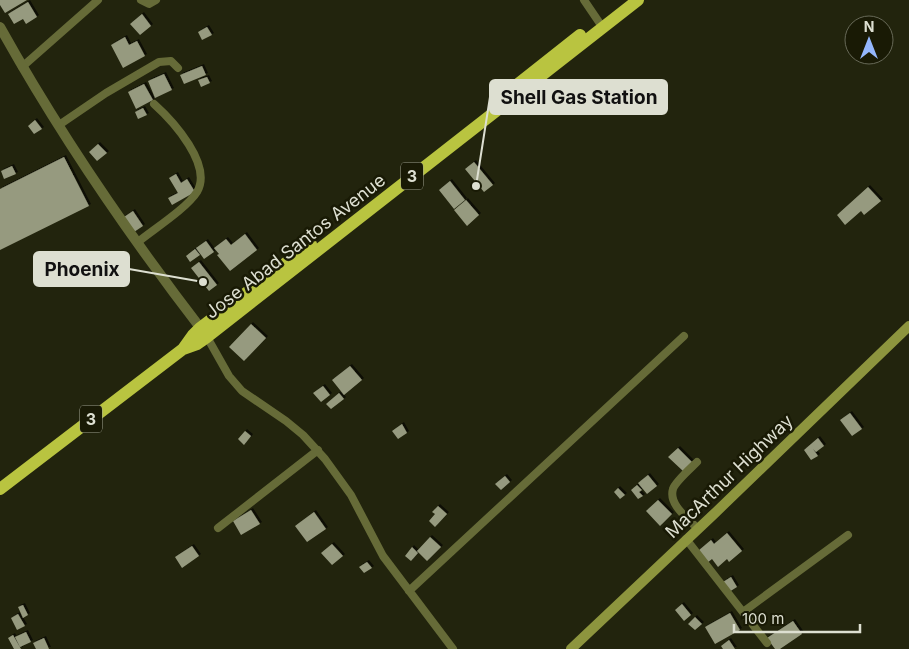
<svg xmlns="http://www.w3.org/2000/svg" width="909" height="649" viewBox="0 0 909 649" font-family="Inter,sans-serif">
<defs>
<filter id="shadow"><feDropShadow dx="2" dy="-2" stdDeviation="0" flood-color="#0009"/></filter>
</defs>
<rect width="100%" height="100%" fill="#22240d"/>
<path fill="#969a7f" filter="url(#shadow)" d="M0 0H27L5 13 0 5Z
M28 2 37 17 26 24 23 19 14 24 8 14Z
M142 14 151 26 140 35 130 24Z
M207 27 212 35 202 40 198 32Z
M125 37 129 45 137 41 145 56 123 68 111 45Z
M202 66 206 75 184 84 180 75Z
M164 74 172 90 155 98 148 81Z
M207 77 210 83 201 87 198 80Z
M144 84 153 100 136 109 128 92Z
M143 108 147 115 138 119 135 112Z
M35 120 42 129 34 134 28 126Z
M98 144 107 153 97 161 89 152Z
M64 157 89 206 0 250V189Z
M474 162 493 185 484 192 465 169Z
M12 166 16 174 4 179 1 171Z
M176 174 181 183 187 179 195 192 172 205 168 198 178 193 169 178Z
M450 181 465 200 454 209 439 190Z
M868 187 881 201 864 215 861 211 845 225 837 215Z
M466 200 479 215 467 226 454 210Z
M133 211 143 226 134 232 124 217Z
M245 234 257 250 230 271 217 255 219 254 214 248 226 239 231 245Z
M206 241 214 252 204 259 196 248Z
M195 249 200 255 190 262 186 256Z
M199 262 217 285 209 291 191 268Z
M251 324 266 338 244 361 229 347Z
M350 366 362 380 344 395 332 380Z
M323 386 330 395 321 402 313 393Z
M339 393 344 399 331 409 326 404Z
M850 413 862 429 852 436 840 420Z
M402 424 407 433 398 439 392 431Z
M245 431 251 436 244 445 238 439Z
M818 438 824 446 816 452 813 449 818 456 811 460 804 450Z
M678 448 692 462 683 471 668 457Z
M648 475 657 486 647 494 638 483Z
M505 476 510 482 501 490 495 484Z
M637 485 642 490 639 492 643 496 638 499 631 490Z
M618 488 625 495 620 499 614 492Z
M658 500 672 514 660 526 646 511Z
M438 506 447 514 435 527 429 521 435 514 432 512Z
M251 510 260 524 241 535 233 521Z
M314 512 326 529 307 542 295 526Z
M727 533 742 551 729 562 727 559 718 567 712 559 707 563 698 551 711 540 714 544Z
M430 537 441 547 427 561 417 551Z
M332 544 343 556 332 565 321 553Z
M192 546 199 556 182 568 175 557Z
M412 547 418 553 411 561 405 556Z
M367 562 372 568 364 573 359 567Z
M731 577 737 587 729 592 723 582Z
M682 604 691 615 684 621 675 610Z
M23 605 28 615 23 618 18 607Z
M730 613 740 630 715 644 705 627Z
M18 614 25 626 17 630 11 618Z
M695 617 702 624 695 630 688 624Z
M793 621 802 634 780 649H775L767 638Z
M26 632 31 642 20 647 15 637Z
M13 635 21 649H14L8 638Z
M44 638 49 649H36L33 643Z
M729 640 735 649H723L721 646Z"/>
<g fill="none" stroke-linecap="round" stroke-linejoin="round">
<path stroke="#666b38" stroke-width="8" d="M141 0 149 4 156 0
M584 0 603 28
M22 67 98 0
M59 125 106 93 159 62 171 61 178 68
M138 242C154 229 187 208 197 192 213 165 173 121 154 104
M207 337 229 376 242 391 286 421 303 435 325 459 351 495 383 556 453 649
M697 462C691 468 675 482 673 489 668 505 689 519 698 529
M218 528 318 450
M686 539 767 643
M409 591 684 336
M743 612 848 535"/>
<path stroke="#666b38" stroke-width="10" d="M0 27C59 133 131 238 205 334"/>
<path stroke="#8d953e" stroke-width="10" d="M571 649 714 514 909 326"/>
<path stroke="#b9c440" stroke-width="12" d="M509 91 580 35
M183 349 193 335 200 328 311 244
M0 489 183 349 197 344 207 337 638 0"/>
</g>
<g text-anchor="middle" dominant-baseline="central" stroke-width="5" stroke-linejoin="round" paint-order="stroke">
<g fill="#191a05" stroke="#a2a494" stroke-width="1">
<rect x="401" y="162.5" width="22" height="27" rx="4"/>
<rect x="80" y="405.5" width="22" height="27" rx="4"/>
</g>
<g font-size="16" font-weight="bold" fill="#dddfd1">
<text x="412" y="176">3</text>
<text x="91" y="419">3</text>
</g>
<g font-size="18" fill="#dddfd1" stroke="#191a05">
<text transform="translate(295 246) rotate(-38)">Jose Abad Santos Avenue</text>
<text transform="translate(729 476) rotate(-44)">MacArthur Highway</text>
</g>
</g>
<path fill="none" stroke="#dddfd1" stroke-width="2" d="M476 186L490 97M203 282L129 269"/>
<g fill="#dddfd1" stroke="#191a05" stroke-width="2">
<circle cx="476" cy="186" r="5"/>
<circle cx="203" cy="282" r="5"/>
</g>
<g fill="#dddfd1" stroke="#dddfd1" stroke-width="2">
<rect x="490" y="80" width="177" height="34" rx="5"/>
<rect x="34" y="252" width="95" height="34" rx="5"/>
</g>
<g font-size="19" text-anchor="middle" font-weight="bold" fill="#111">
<text x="579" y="104">Shell Gas Station</text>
<text x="82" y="276">Phoenix</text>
</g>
<g transform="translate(869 40)"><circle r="24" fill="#191a05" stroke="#676957"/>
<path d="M0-4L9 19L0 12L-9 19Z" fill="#94b7fd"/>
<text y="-8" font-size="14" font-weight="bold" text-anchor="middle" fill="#dddfd1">N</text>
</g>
<path d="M734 624v8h126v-8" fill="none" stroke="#dddfd1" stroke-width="2.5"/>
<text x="742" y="624" font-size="15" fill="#dddfd1" stroke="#191a05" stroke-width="4" paint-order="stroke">100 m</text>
</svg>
